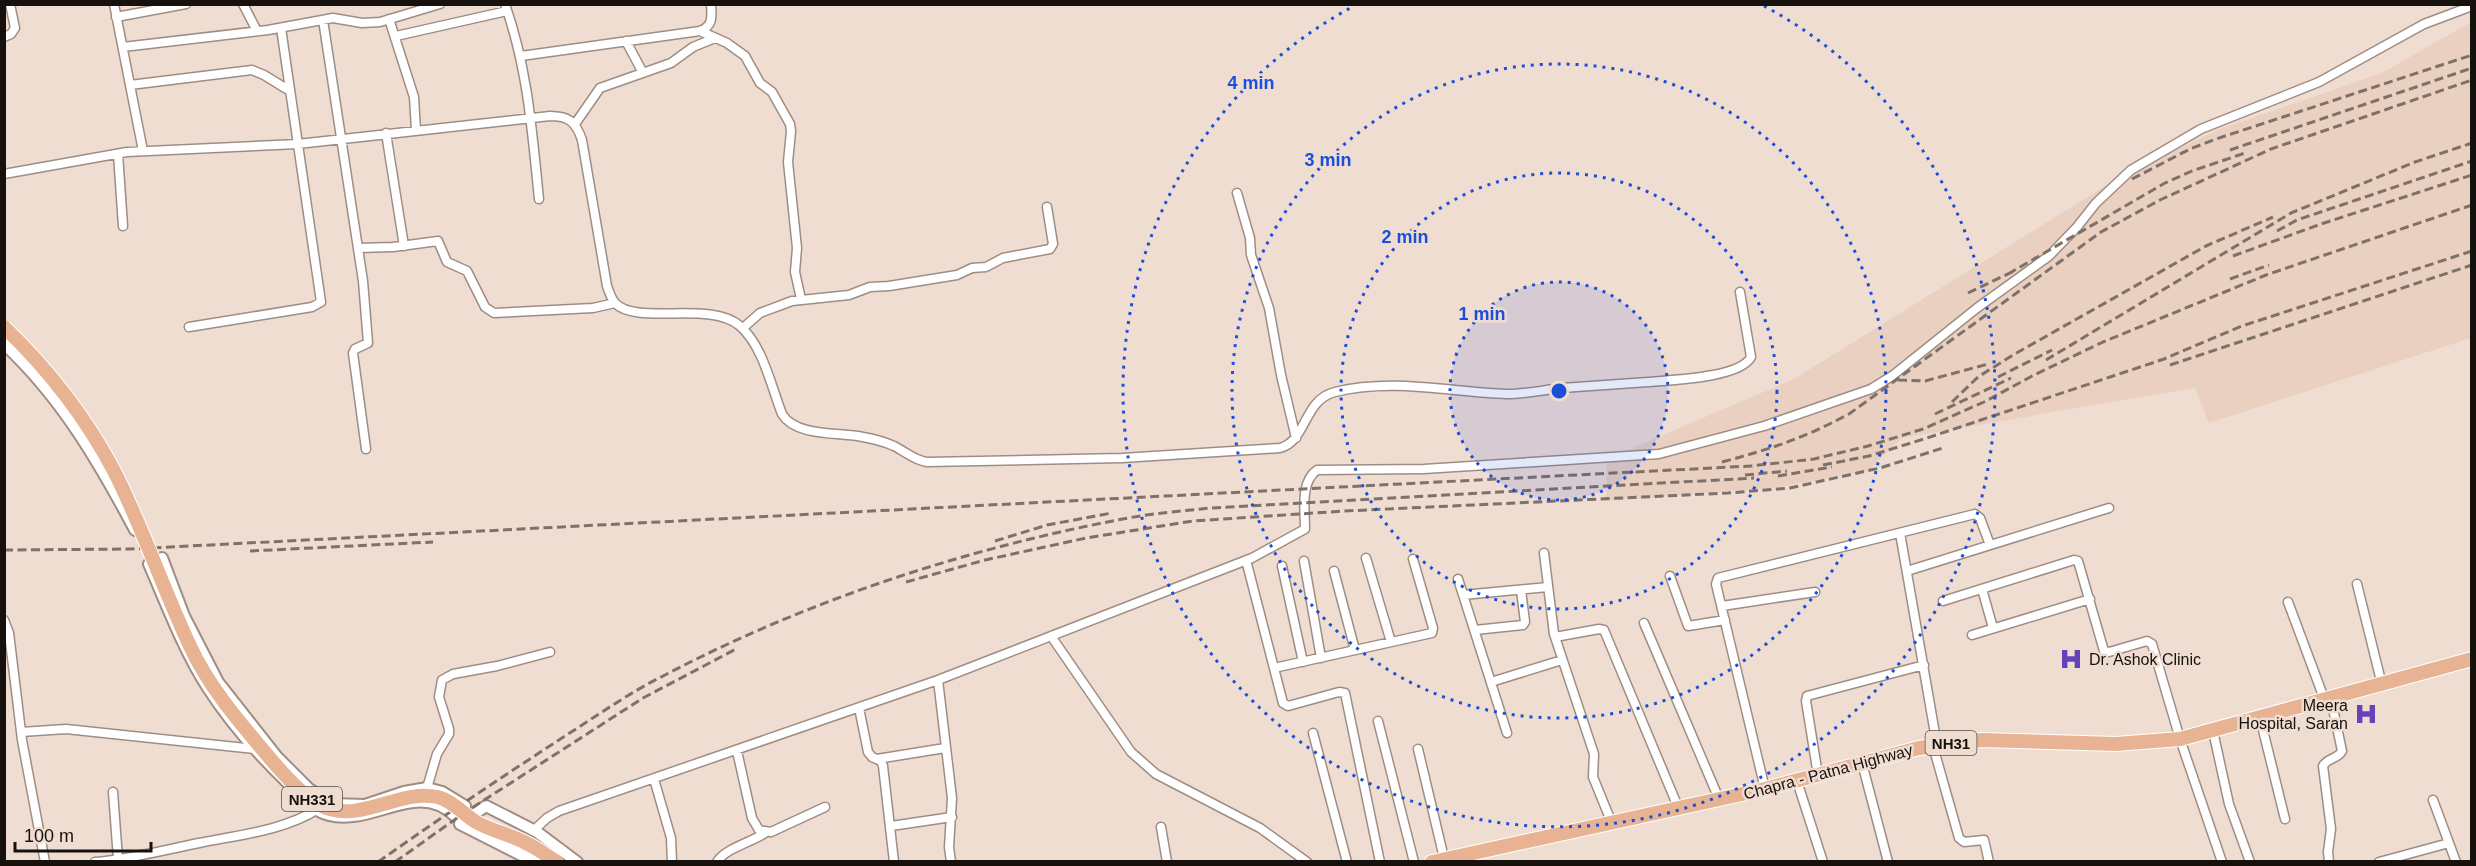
<svg xmlns="http://www.w3.org/2000/svg" width="2476" height="866" viewBox="0 0 2476 866" font-family="Arial,sans-serif">
<rect width="100%" height="100%" fill="#f0ddd2"/>
<path fill="#ead0c0" d="M2471 22V338L2209 423 2195 388 1902 438 1868 471 1780 487 1606 501 1607 459 1794 379 2110 183 2217 130 2382 73Z"/>
<g fill="none" stroke-linecap="round" stroke-linejoin="round">
<g stroke="#9f8d83" stroke-width="11">
<path id="minor" d="M114 4 143 151
M243 4 257 31
M505 4C528 70 532 131 539 199
M116 17 186 4
M389 19 414 97 416 130
M323 20 363 281 368 343 355 349 353 353 366 449
M700 31 727 43 745 56 760 83 772 92 790 124 791 131 788 162 797 248 795 272 801 299
M396 36 507 11
M4 37 11 34 15 28 10 4
M626 41 643 73
M123 47 268 30 333 18 362 23 380 22 440 4
M521 56 700 31C713 26 712 17 711 4
M130 85 252 70 264 75 290 91
M575 124 600 88 671 63 693 47 715 38
M386 133 404 246
M118 154 123 226
M4 174 127 152 298 144 550 116C569 116 576 122 582 140L607 286C609 292 611 298 615 303 637 326 710 300 740 326 763 346 771 386 782 414 796 437 839 432 863 437 874 439 885 442 894 446 906 452 914 460 927 462L1122 458 1280 448C1307 441 1303 400 1335 392 1393 378 1449 392 1507 394 1525 394 1544 390 1562 388 1590 386 1619 384 1648 382 1671 380 1740 378 1751 357L1740 292
M1237 193 1250 238 1251 255 1269 308 1281 375 1296 438
M358 248 393 247 438 241 447 262 467 271 485 307 494 313 593 308 615 303
M189 327 312 307 321 302 281 28
M743 328 760 313 792 301 849 295 870 287 889 286 957 275 972 268 986 267 1003 258 1050 249 1053 244 1047 207
M1900 533 1937 745
M1544 553 1554 634 1594 754 1593 777 1611 821
M1366 558 1391 642
M1246 560 1283 703 1288 706 1339 692 1345 693 1380 862
M1304 561 1321 658
M1282 566 1303 662
M1334 571 1355 650
M1907 571 2109 508
M1670 576 1688 626 1725 620
M1458 579 1507 733
M2357 584 2382 685
M1982 589 1993 628
M1463 595 1548 587
M1943 601 2074 560 2078 561 2104 651 2109 652 2147 641 2152 644 2180 739 2222 862
M2288 602 2325 701
M1722 606 1815 592
M4 620 9 633 22 740 45 862
M1644 623 1719 799
M1475 630 1523 625 1525 622 1521 590
M1972 635 2090 599
M1051 636 1131 752 1156 774 1260 828 1307 862
M1555 637 1599 629 1604 630 1678 807
M1274 668 1432 633 1433 628 1413 559
M938 680 952 798 949 847 951 862
M1491 682 1562 660
M859 708 868 752 872 757 881 761 883 766 894 862
M2260 718 2285 819
M1378 721 1414 862
M2213 731 2229 804 2250 862
M21 732 66 729 255 749
M1313 733 1347 862
M1933 746 1959 838 1964 842 1984 840 1989 862
M1418 749 1444 858
M737 751 752 818 759 830 771 832 825 807
M877 759 945 748
M1862 763 1888 862
M1818 775 1806 701 1807 696 1924 665
M654 779 671 838 672 862
M1797 781 1823 862
M427 788 437 754 449 734V729L439 697 442 680 453 674 497 666 550 652
M1765 789 1716 584 1718 578 1975 514 1980 518 1990 545
M113 792 118 859
M2433 800 2456 862
M891 826 952 817
M1161 827 1167 862
M533 831 547 818 559 811 938 680 1252 558 1305 529C1305 510 1300 482 1317 470L1424 469 1659 454 1764 426 1871 389 1892 376 1977 308 2049 256 2077 227 2096 203 2131 170 2201 129 2319 82 2424 24 2472 6
M95 862C130 859 164 850 199 843 238 835 283 831 318 809
M717 862C724 849 752 842 765 833
M2329 862 2328 852 2331 829 2323 766C2327 758 2338 759 2342 751L2331 699
M2379 862 2449 843"/>
</g>
<g stroke="#9f8d83" stroke-width="14">
<path id="tertiary" d="M4 344C61 397 99 462 135 530
M162 558 184 616 218 682 277 757 309 789 333 804 365 805 404 792 427 788 442 792 465 806 455 816C417 779 374 826 329 815 312 811 299 794 287 782 258 754 230 722 208 688 183 649 167 605 149 564Z
M535 862 460 824 486 806 537 832 577 862"/>
</g>
<g stroke="#fff" stroke-width="16">
<path id="trunk" d="M1432 862 1765 789 1919 748 1982 740 2116 744 2180 739 2472 659"/>
</g>
<use href="#minor" stroke="#fff" stroke-width="8"/>
<use href="#tertiary" stroke="#fff" stroke-width="10"/>
<use href="#trunk" stroke="#e8b392" stroke-width="14"/>
<path stroke="#7d7169" stroke-width="3" stroke-dasharray="9 4.5" stroke-linecap="butt" d="M2230 150 2472 68
M2132 179 2190 149 2216 139 2472 55
M2277 231 2297 220 2472 161
M2233 256 2321 224 2472 175
M2008 274 2165 183 2192 171 2245 153
M2230 279 2269 265
M1968 293 2014 271
M2046 360 2291 213 2415 162 2472 143
M2170 365 2472 265
M1998 377 2052 350
M1898 380 1925 381 1988 364
M1952 402 1978 377 2013 355 2206 246 2273 217
M1935 414 2011 378
M1722 462C1771 449 1804 438 1849 414L2101 232 2160 200 2271 149 2472 80
M1823 465 1869 456 1927 438 2164 359 2242 326 2472 251
M1745 475 1787 471
M1778 476 1832 467
M995 541 1047 525 1112 513
M4 550 131 549 1751 466 1814 459 1868 446 1923 429 1984 402 2034 375 2103 342 2266 275 2472 205
M250 551 433 542
M906 582 985 560 1086 538 1193 521 1345 511 1728 493 1790 488 1880 468 1943 448
M378 862C440 818 502 777 565 736 598 715 629 693 663 676 808 600 967 548 1128 518 1155 513 1183 511 1210 508L1754 478
M395 862 464 813 643 698 736 649"/>
<g stroke="#fff" stroke-width="16" stroke-linecap="butt">
<path id="trunk-bridge" d="M4 327C48 369 86 418 114 471 143 528 163 589 190 646 208 685 236 718 263 750 277 767 299 793 318 804 357 827 398 788 438 797 453 801 463 814 476 822 490 830 507 834 522 841 534 846 546 855 557 862"/>
</g>
<use href="#trunk-bridge" stroke="#e8b392" stroke-width="14"/>
</g>
<circle cx="1559" cy="391" r="109" fill="#1d4ed8" fill-opacity=".12"/>
<g fill="none" stroke="#1d4ed8" stroke-width="3" stroke-dasharray="3 6">
<circle cx="1559" cy="391" r="109"/>
<circle cx="1559" cy="391" r="218"/>
<circle cx="1559" cy="391" r="327"/>
<path d="M1764 6A436 436 0 1 1 1354 6"/>
</g>
<defs>
<g id="hospital-bare" transform="scale(1.8)"><path d="M-5-5h3v3.5h4V-5h3V5h-3V1.5h-4V5h-3Z" fill="#6541ba" stroke="#f0ddd2" stroke-width="2.5" paint-order="stroke"/></g>
</defs>
<g fill-rule="evenodd">
<use href="#hospital-bare" x="2071" y="659"/>
<use href="#hospital-bare" x="2366" y="714"/>
</g>
<g text-anchor="middle" dominant-baseline="central" stroke-width="5" stroke-linejoin="round" paint-order="stroke">
<g fill="#f0ddd2" stroke="#584e48" stroke-width="1.5">
<rect x="1925.5" y="731" width="51" height="24" rx="4.5"/>
<rect x="282" y="787" width="60" height="24" rx="4.5"/>
</g>
<g font-size="15" font-weight="bold" fill="#17110d">
<text x="1951" y="743">NH31</text>
<text x="312" y="799">NH331</text>
</g>
<g font-size="16" fill="#17110d" stroke="#f0ddd2" text-anchor="start">
<text x="2089" y="659">Dr. Ashok Clinic</text>
<text x="2348" y="705" text-anchor="end">Meera<tspan x="2348" dy="18">Hospital, Saran</tspan></text>
</g>
<g font-size="16" fill="#17110d" stroke="#f0ddd2">
<text transform="translate(1828 772) rotate(-15)">Chapra - Patna Highway</text>
</g>
</g>
<circle cx="1559" cy="391" r="9" fill="#1d4ed8" stroke="#f0ddd2" stroke-width="3"/>
<g font-size="18" text-anchor="middle" font-weight="bold" fill="#1d4ed8" stroke="#f0ddd2" stroke-width="5" stroke-linejoin="round" paint-order="stroke">
<text x="1251" y="89">4 min</text>
<text x="1328" y="166">3 min</text>
<text x="1405" y="243">2 min</text>
<text x="1482" y="320">1 min</text>
</g>
<rect width="2476" height="866" fill="none" stroke="#17110d" stroke-width="12"/>
<path d="M15 842v9h136v-9" fill="none" stroke="#17110d" stroke-width="3"/>
<text x="24" y="842" font-size="18" fill="#17110d" stroke="#f0ddd2" stroke-width="4.5" paint-order="stroke">100 m</text>
</svg>
